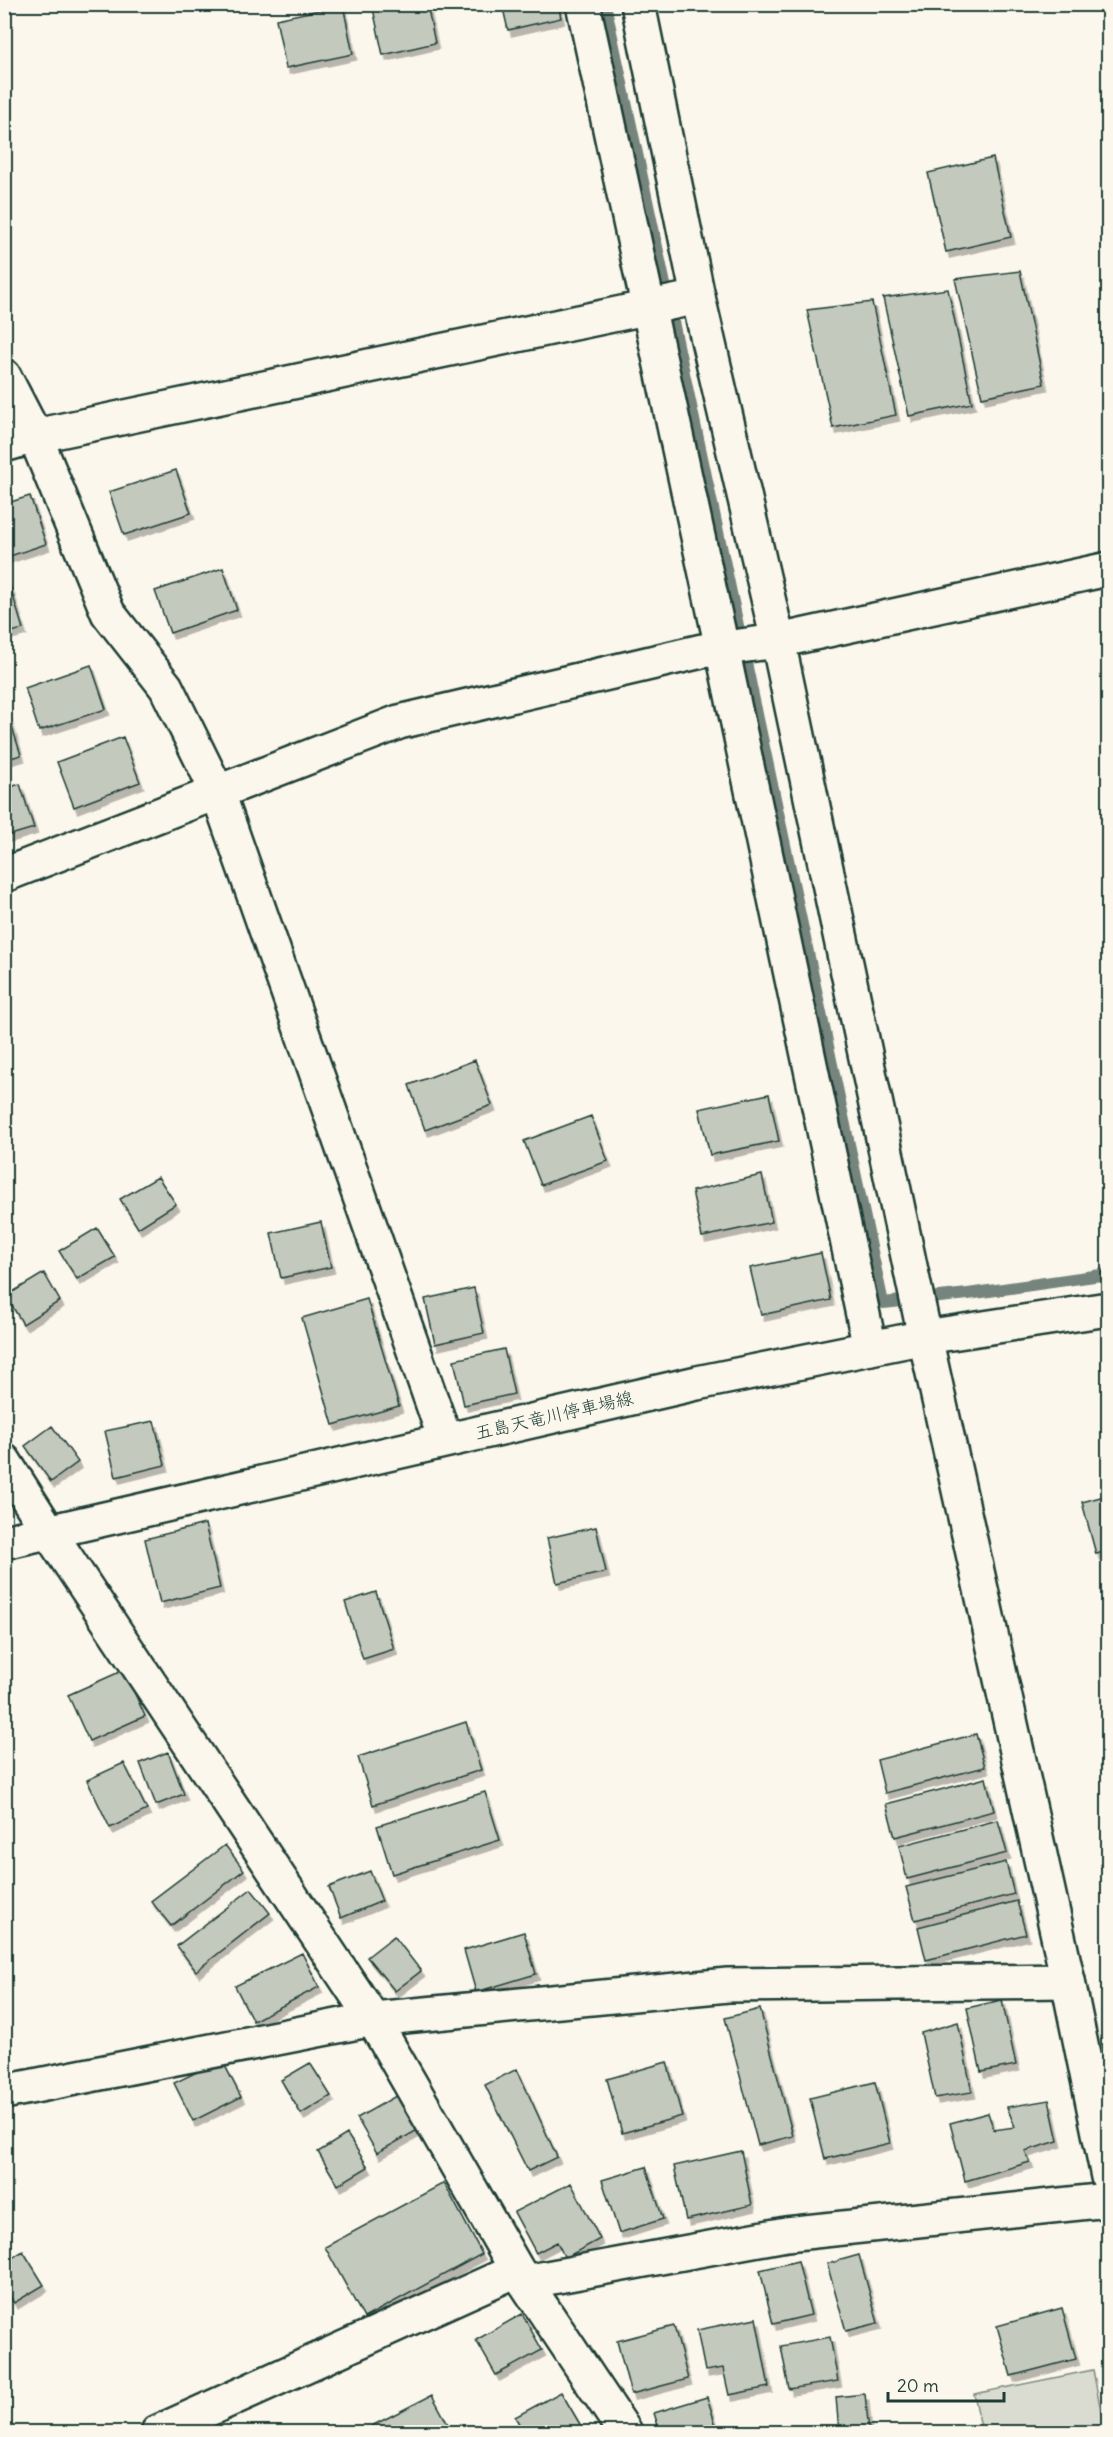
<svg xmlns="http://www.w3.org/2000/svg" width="1113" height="2437" viewBox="0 0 1113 2437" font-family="Delius,'Klee One',sans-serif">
<defs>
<filter id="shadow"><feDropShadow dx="3.5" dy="6" stdDeviation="0" flood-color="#0004"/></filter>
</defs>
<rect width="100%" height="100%" fill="#fbf7ec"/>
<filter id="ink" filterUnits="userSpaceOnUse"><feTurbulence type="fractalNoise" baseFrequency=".0167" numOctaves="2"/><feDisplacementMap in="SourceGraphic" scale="12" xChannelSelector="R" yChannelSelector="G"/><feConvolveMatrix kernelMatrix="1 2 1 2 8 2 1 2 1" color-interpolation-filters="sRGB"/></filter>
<g filter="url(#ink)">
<path fill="#dbdcd1" stroke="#7d8c82" stroke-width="1.5" d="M1093 2370 1105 2432H982L974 2394Z"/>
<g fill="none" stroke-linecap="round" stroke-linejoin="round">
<path stroke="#74847b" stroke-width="12" d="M605 4 883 1303 968 1294 1108 1274"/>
</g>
<path fill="#c4c9be" stroke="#1f3d34" stroke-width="1.5" filter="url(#shadow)" d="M372 4H427L435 43 383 55Z
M502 4H558L561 18 508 30Z
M343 5 353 54 286 68 276 19Z
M993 158 1011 237 946 252 928 173Z
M1020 271 1044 384 982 397 955 279Z
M948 289 972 403 909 416 883 298Z
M872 302 896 415 833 428 807 310Z
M176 470 191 513 124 535 109 492Z
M30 496 46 544 4 558V504Z
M223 568 237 610 170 633 155 591Z
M10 586 23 629 4 634V588Z
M91 665 106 709 39 731 25 688Z
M4 702 21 755 4 760Z
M123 737 140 782 74 807 57 762Z
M20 784 34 828 4 837V789Z
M475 1060 492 1105 425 1130 409 1085Z
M769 1094 779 1141 710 1155 699 1109Z
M591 1116 608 1161 541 1185 524 1141Z
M762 1175 772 1222 702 1237 692 1191Z
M158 1177 176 1204 138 1228 120 1199Z
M321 1222 331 1267 281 1278 271 1233Z
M97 1228 115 1257 77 1279 59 1251Z
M821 1253 831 1300 761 1315 750 1268Z
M44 1273 60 1301 23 1324 6 1296Z
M474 1288 484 1333 435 1344 425 1299Z
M367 1299 399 1406 333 1425 302 1318Z
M504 1349 514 1394 464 1405 454 1360Z
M154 1421 165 1465 116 1477 105 1431Z
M52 1426 78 1462 51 1482 25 1446Z
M1108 1495V1551L1096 1554 1082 1502Z
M205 1524 220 1588 160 1603 145 1539Z
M596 1527 606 1572 557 1583 547 1538Z
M376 1592 394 1649 363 1659 345 1602Z
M124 1670 145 1716 89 1741 68 1695Z
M466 1722 481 1770 373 1805 358 1757Z
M976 1734 985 1767 885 1793 877 1760Z
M168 1752 184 1794 156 1805 140 1763Z
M124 1763 147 1810 110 1828 87 1780Z
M986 1778 994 1811 895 1837 886 1804Z
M485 1792 500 1840 392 1874 377 1826Z
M998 1820 1007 1853 907 1879 899 1846Z
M225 1845 244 1870 171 1926 151 1901Z
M1006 1862 1014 1894 915 1920 906 1887Z
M370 1871 382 1901 341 1918 329 1887Z
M251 1889 270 1913 196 1971 177 1946Z
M1017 1901 1026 1934 926 1960 918 1927Z
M524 1932 536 1974 476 1992 464 1950Z
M394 1936 421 1971 395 1991 367 1957Z
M302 1953 319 1987 253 2021 235 1986Z
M1002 2000 1016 2065 981 2072 967 2008Z
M760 2009 793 2136 758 2145 725 2018Z
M958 2022 972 2092 935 2098 921 2033Z
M222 2060 241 2097 193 2121 174 2083Z
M667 2062 682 2116 622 2133 607 2079Z
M310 2063 331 2096 301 2114 281 2080Z
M517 2069 557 2157 528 2171 485 2085Z
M875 2082 890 2143 825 2159 810 2098Z
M403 2092 423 2127 377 2153 357 2118Z
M1049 2100 1058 2141 1025 2151 1030 2162 965 2181 950 2123 988 2113 994 2130 1015 2127 1007 2107Z
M347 2134 368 2167 338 2185 318 2152Z
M741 2151 752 2205 686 2220 674 2166Z
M646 2167 663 2219 619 2233 602 2180Z
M444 2183 482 2254 364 2318 325 2247Z
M571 2183 600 2239 565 2258 557 2242 536 2253 514 2212Z
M23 2251 44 2285 14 2303 4 2287V2263Z
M859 2255 878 2323 846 2331 827 2264Z
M798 2261 811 2315 773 2324 760 2270Z
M1062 2308 1076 2359 1011 2376 997 2326Z
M522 2314 542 2350 496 2375 476 2340Z
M756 2318 769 2387 729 2395 723 2368 705 2371 697 2330Z
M674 2326 688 2379 631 2394 617 2341Z
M830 2337 838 2381 789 2389 781 2346Z
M561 2392 581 2426 570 2432H524L515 2417Z
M865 2394 869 2431 839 2432 836 2397Z
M432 2395 452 2432H360Z
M707 2397 718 2432H660L654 2413Z"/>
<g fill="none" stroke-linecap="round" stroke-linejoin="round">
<g stroke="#1f3d34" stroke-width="38">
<path id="minor" d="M583 4 722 648 870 1348
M4 376 35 436 108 613 166 687 218 793 445 1439
M4 445 35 436 698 297
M4 875 399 722 702 651 778 641 1108 569
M4 1461 49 1532 373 2019 517 2270 625 2432
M4 2092 373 2019 728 1985 1068 1981
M525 2282 786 2234 1108 2200
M158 2432 517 2270"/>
</g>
<g stroke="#1f3d34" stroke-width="38">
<path id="tertiary" d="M638 4 698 297 778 641 925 1337 1068 1981 1108 2177"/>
</g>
<g stroke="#1f3d34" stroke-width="38">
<path id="secondary" d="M4 1542 697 1383 925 1337 1108 1309"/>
</g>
<use href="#minor" stroke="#fbf7ec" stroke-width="33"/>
<use href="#tertiary" stroke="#fbf7ec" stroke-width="33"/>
<use href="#secondary" stroke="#fbf7ec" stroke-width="33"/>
</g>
</g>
<g text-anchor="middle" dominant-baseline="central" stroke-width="5" stroke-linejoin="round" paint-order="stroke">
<g font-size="18" fill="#1f3d34" stroke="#fbf7ec">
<text transform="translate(554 1415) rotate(-13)">五島天竜川停車場線</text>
</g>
</g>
<rect width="1113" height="2437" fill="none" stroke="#fbf7ec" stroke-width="24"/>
<rect x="12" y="12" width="1089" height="2413" fill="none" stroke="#1f3d34" stroke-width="2" filter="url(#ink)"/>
<path d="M888 2392v9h116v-9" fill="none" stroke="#1f3d34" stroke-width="3"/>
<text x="897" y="2392" font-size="18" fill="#1f3d34" stroke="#fbf7ec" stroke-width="4.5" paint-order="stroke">20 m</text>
</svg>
